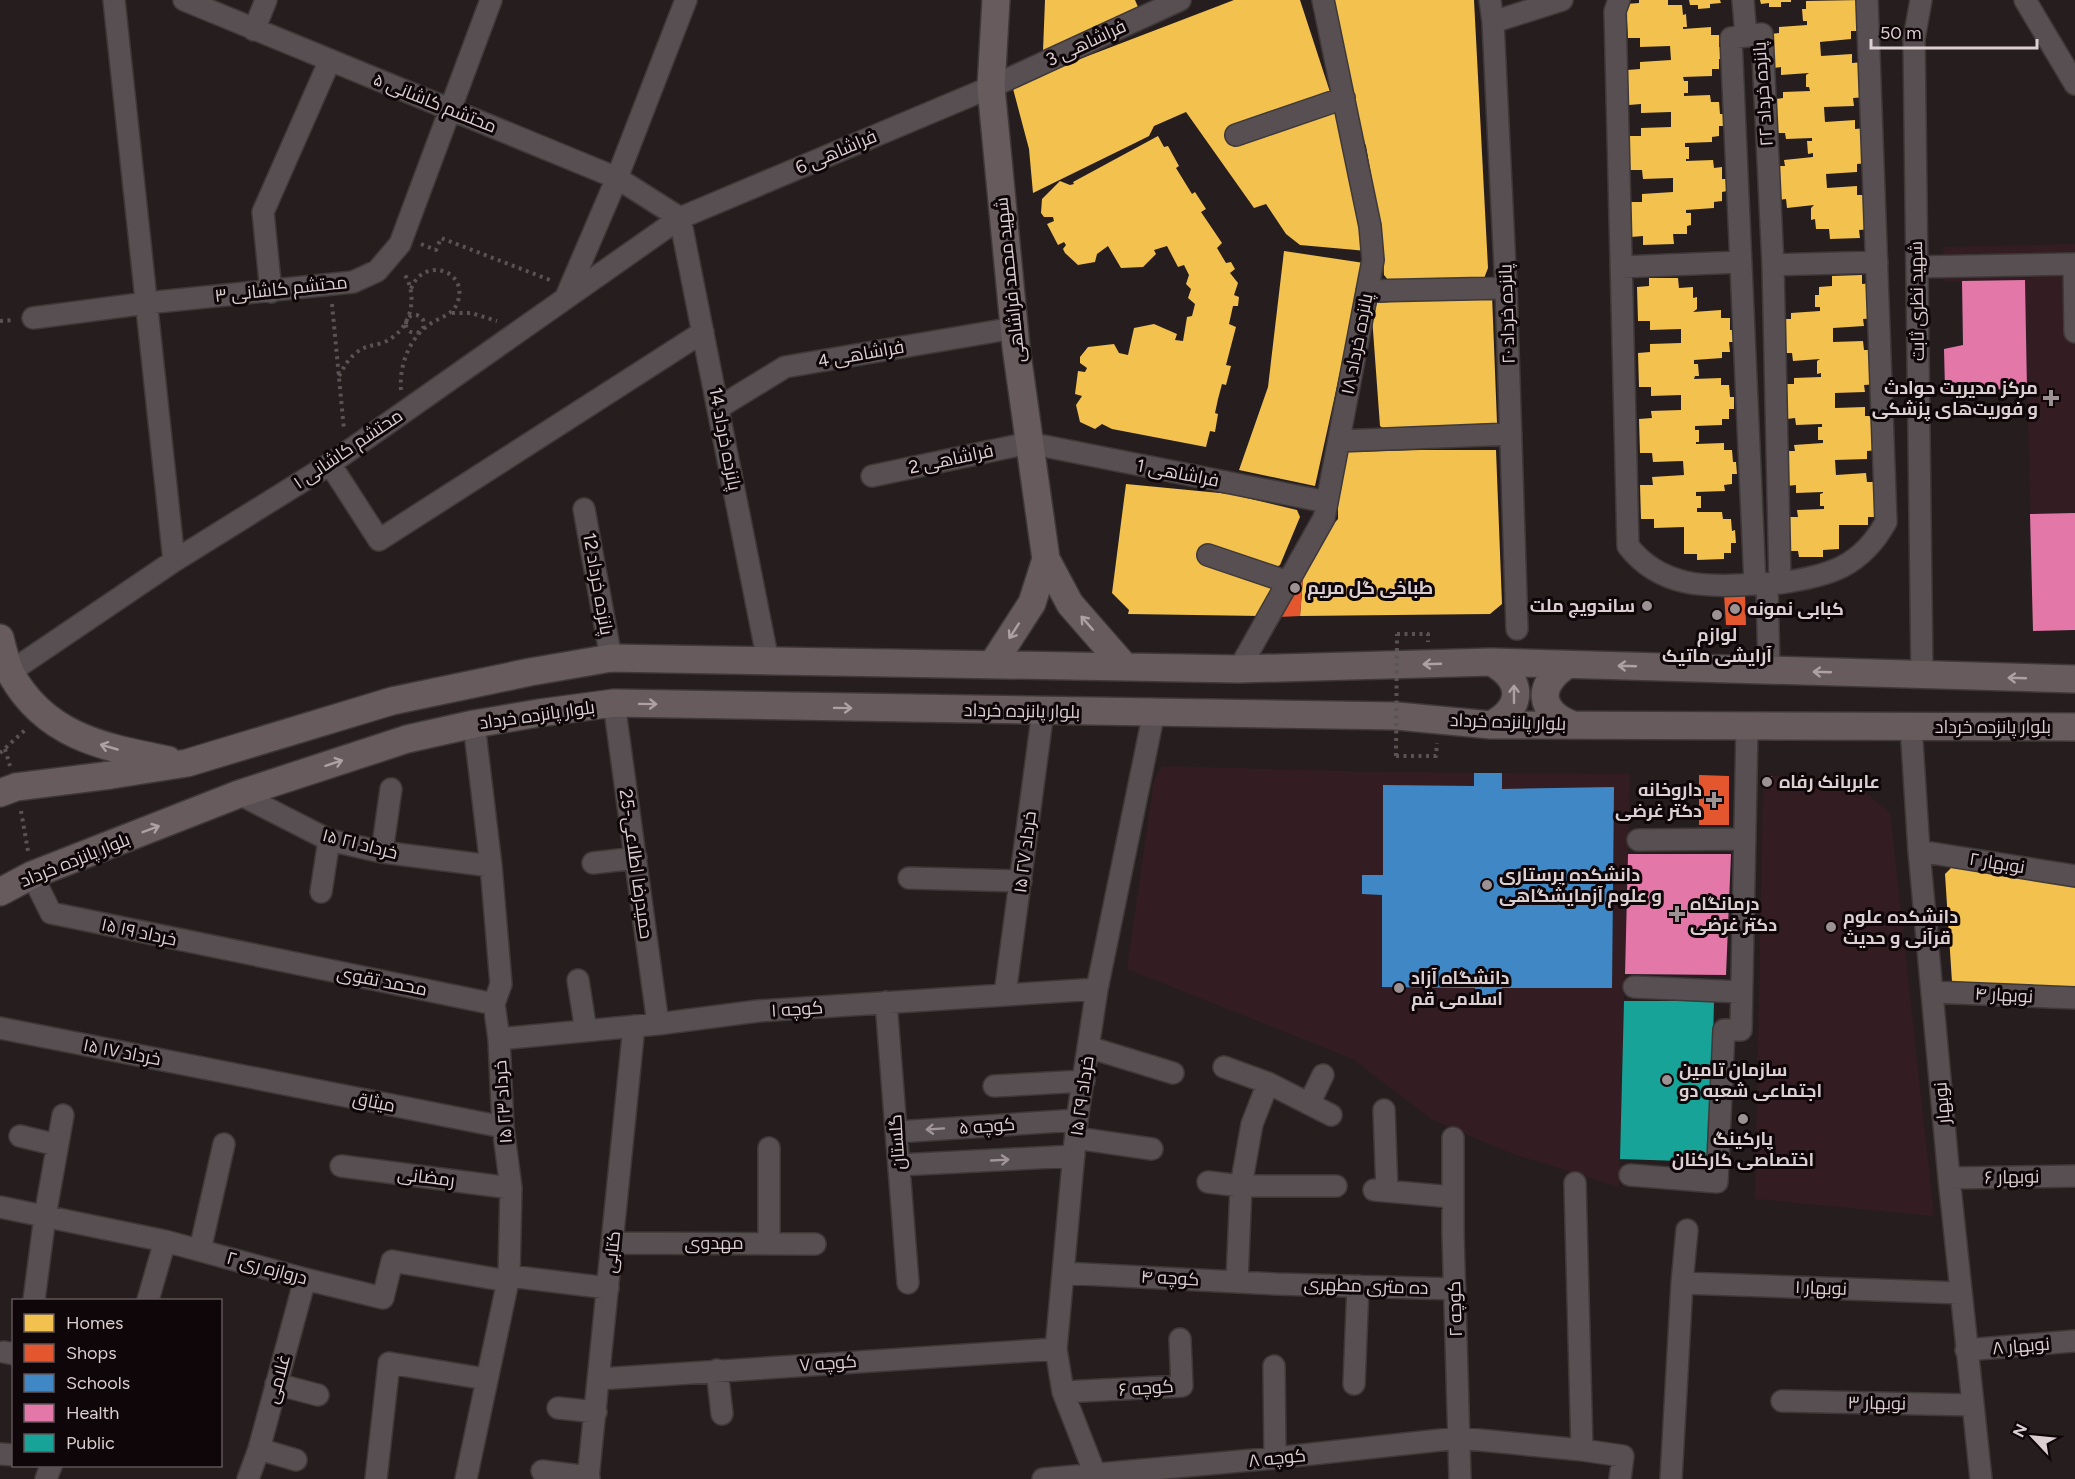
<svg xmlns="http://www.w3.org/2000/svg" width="2075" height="1479" viewBox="0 0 2075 1479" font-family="Figtree,Cairo,sans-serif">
<rect width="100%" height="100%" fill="#261d1f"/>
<path fill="#331d22" d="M2075 244V630L2033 631 2025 280 1944 282 1943 247Z
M1162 766 1383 772 1630 774 1619 1187 1510 1153 1431 1119 1353 1059 1127 969 1154 780Z
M1772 776 1847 777 1890 813 1934 1216 1755 1199 1763 787H1771Z"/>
<path fill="#f2c14e" d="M1045 0H1135L1141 14 1050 58 1043 51Z
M1234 0H1300L1331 95 1226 131 1234 147 1337 111 1367 251 1300 245 1286 234 1266 204 1254 208 1186 112 1154 126 1149 136 1135 143 1033 193 1029 149 1012 85Z
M1322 0H1474L1488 268 1483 281H1389L1384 275 1383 250 1379 220 1366 146 1357 124Z
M1639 0H1668V5H1682L1683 15 1686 14 1687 27H1683V29L1711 27V35H1719V47H1724V59H1719V69H1712V76L1683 77 1684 81H1688V93H1684V96L1710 95 1711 102H1719L1720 114H1723L1724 126H1719V136L1712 137V142L1685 143V147H1689V159H1686V161L1713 160 1714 168 1722 167V179H1726L1727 191 1722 192V201L1714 202V208L1686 210V213H1691V225L1687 226V234H1673L1674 244 1643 245V236L1631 237 1630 202H1642V194L1673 192V178L1643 179 1642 170H1630L1629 136H1641V128L1671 127V112L1641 113V104L1629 105 1627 70 1640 69V62L1671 60 1670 46 1640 47V38H1628L1626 4 1639 3Z
M1689 0H1720L1721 3 1710 4V8L1698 9V5H1690Z
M1760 0H1791V2H1781V7H1769V3L1761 4Z
M1861 0 1863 31H1851V39L1820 42 1821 56 1852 54V63L1864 62 1866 97 1853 98 1854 106 1824 107 1825 122 1855 120V129L1867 128 1869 163 1857 164V172L1826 174 1827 188 1857 186V195H1870L1872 229 1859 230 1860 238 1830 239 1829 229H1816L1815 219 1811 220V208L1814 205 1787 208 1786 199 1778 200 1777 166H1785L1784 160 1813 157V153L1808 154 1807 141H1812V138L1786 139 1785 133H1777L1771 109H1776L1775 99 1783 98V92L1810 91 1809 87H1806V75L1809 73 1781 75V67L1773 68 1771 34 1779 33V27L1807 25V21H1803L1802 9H1806V1Z
M1158 136 1164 147 1168 146 1179 166 1176 168 1192 194 1195 192 1206 209 1201 212 1222 243 1217 248 1226 263 1231 262 1235 269 1230 273 1238 283 1234 295 1239 297 1238 306H1233L1229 324 1236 327 1226 365 1231 366 1226 385 1222 384 1218 399 1215 413 1218 414 1215 432 1210 431 1206 447 1112 429 1102 424 1095 429 1080 422 1076 405 1082 396 1075 394 1078 371 1085 372 1087 368 1080 363V357L1088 347 1114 344 1119 353 1128 355 1134 328 1154 324 1177 334 1175 340 1183 341 1187 317 1192 316 1195 304 1188 298 1191 289 1186 284 1189 275 1184 265 1178 267 1167 246 1154 250 1156 254 1143 267 1121 268 1108 246 1097 254 1095 262 1078 265 1065 253 1063 249 1066 245 1064 242 1058 245 1047 224 1054 221 1053 217H1044L1041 213 1042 199 1060 181 1070 185 1074 184 1073 182Z
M1284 251 1364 263 1315 486 1239 470 1268 387Z
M1862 275V284L1874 283 1876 318 1863 319 1864 326 1833 328V342L1863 341 1864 350H1876L1877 384 1864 385 1865 392 1835 393V408L1865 407V416H1878L1879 450 1867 451V459L1835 460 1836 475 1866 473 1867 482H1879L1880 517H1868V525H1839V549L1823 550V557H1799L1798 551H1790V539H1786L1785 527H1790V517H1798L1797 510 1824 509V506H1820V494L1823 493V492L1796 493V485L1787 486V451H1795L1794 445 1823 443V440H1818V427H1822V424L1796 425 1795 418 1787 419 1786 407 1782 395 1787 394V384H1794V378L1821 377V373L1817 374V361L1820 359 1793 361 1792 353H1784V319H1791V313L1820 311V307H1815V295H1819V287L1832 286V276Z
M1649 278H1678L1679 288 1693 287V298L1697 297V309L1693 312 1721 310V318H1730V330H1734V342H1729L1730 352H1722V358L1694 360V364H1698L1699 376H1695L1694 379 1721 378V385H1729L1730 397H1734V409H1729V419H1722V425L1695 426V430H1699V442H1696V444L1724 443V450H1732L1733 462H1736L1737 474H1732V484L1724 485 1725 491 1696 492V496H1701V508H1697V512H1722L1723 519H1731L1732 531 1735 530 1736 543H1731V553H1724V559L1697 560V554H1684V527L1654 528V519H1641L1640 485H1653L1652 477 1684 475 1683 461 1653 462 1652 453H1640L1639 419 1652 418 1651 411 1681 410V395L1651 396V387H1639L1638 353 1650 352V344L1681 343V329L1650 330V321H1638L1637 287 1649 286Z
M1492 295 1497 423 1384 429 1380 426 1372 317 1377 303Z
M1421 450H1496L1502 604 1490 614 1300 616 1304 566 1316 544 1338 519V465L1347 452Z
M1126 484 1230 494 1297 510 1300 517 1280 565 1270 570 1276 586 1260 616 1128 614 1129 610 1112 593Z
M1954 865 2075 887V989L1952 982 1945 874Z"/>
<path fill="#e4572e" d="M1304 566 1300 616 1279 617Z
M1745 593 1746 625H1726L1724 594Z
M1699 775 1729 776V825H1699Z
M1763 776H1772V787H1763Z"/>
<path fill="#3f88c5" d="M1474 773H1502V789L1614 787 1612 988H1502L1500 1005H1476L1475 988 1382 987V895L1362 894V875H1383V785L1474 786Z"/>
<path fill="#e377a8" d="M2025 280 2027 389 1945 390 1944 349 1963 345 1962 281Z
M2075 513V630L2033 631 2030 514Z
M1628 854H1731L1726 975 1625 974Z"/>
<path fill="#17a398" d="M1624 1001H1714L1710 1162 1620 1159Z"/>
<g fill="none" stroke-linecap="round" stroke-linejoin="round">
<g stroke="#3f3839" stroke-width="24">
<path id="minor" d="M114 0 174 561
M184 0 617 178 680 218
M1490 0 1493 22 1506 288 1517 629
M1619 0 1615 11 1628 546C1660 587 1706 588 1755 584
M1743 0 1746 36
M1921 0 1914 39 1922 675
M2025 0 2075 84
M1493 22 1562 0
M254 30 266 0
M1762 34 1773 265 1780 583 1755 584 1731 38Z
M1236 135 1344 98
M680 218 768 661
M1773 265 1877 262
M1621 267 1740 262
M1917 267 2074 264 2075 332
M1367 291 1506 288
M271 292 263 212 330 60
M566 297 617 178 686 0
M33 318 147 303 353 282 377 271 400 244 491 0
M718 408 785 367 1014 328
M1339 441 1511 434
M330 464 379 540 703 332
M872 476 1029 443 1327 502
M584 509 611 658
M1208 555 1288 582
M1780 583C1829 576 1861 567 1886 522L1867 0
M1767 584 1769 670
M1239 669 1324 518 1373 260 1370 226 1323 0
M10 672 174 561 330 464 680 218 991 87 1180 0
M614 703 658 1024
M1911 726 1919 851 1949 1178 1981 1479
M239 794 329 840 382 852 491 866
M1638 840 1745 839
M1919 851 2075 876
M382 852 391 789
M593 863 636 858
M32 875 51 913 494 1004
M909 878 1021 881
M321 892 329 840
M578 980 586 1031
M1634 987 1741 992
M1932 992 2075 998
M1005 994 1043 711
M886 1002 908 1283
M0 1028 503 1127
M499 1039 658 1024 758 1011 1097 989
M1088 1047 1173 1073
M1224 1067 1268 1083 1252 1124 1241 1186 1237 1281
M1268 1083 1331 1115
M994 1086 1084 1081
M1309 1104 1323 1075
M1384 1110 1387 1191
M897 1132 1077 1120
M20 1136 57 1145
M1076 1138 1152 1149
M1453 1138V1234L1460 1479
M769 1148V1243
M899 1165 1074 1156
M341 1166 511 1188
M1630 1175 1717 1182 1724 1030H1741L1747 726
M1949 1178 2075 1176
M1208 1182 1241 1186H1336
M1575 1183 1582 1450
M1374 1190 1453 1197
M0 1207 165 1241 305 1279 383 1298 392 1261 507 1281
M613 1243 815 1244
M200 1250 224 1144
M1063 1273 1276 1284 1455 1289
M509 1276 608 1288
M1682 1283 1961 1293
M34 1300 45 1216 63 1115
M148 1300 165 1241
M1966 1350 2075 1341
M4 1352 14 1354
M1274 1366 1275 1458
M717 1370 722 1414
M599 1379 1056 1349
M276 1384 318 1395
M1354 1384 1358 1286
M1063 1392 1182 1386 1180 1339
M1782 1401 1972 1405
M558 1408 596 1412
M259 1449 296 1460
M0 1454 14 1455
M542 1471 589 1477
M46 1479 51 1466
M248 1479 259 1449 305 1279
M376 1479 389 1363 486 1379
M466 1479 509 1276 511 1188 503 1127 499 1039 494 1004 501 984 491 866 474 724
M588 1479 634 1026
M1043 1479 1275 1458 1459 1438 1582 1450 1623 1456 1620 1479
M1097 1479 1063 1392 1056 1349 1077 1120 1097 989 1154 712
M1671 1479 1682 1283 1687 1230"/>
</g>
<g stroke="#3f3839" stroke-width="30">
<path id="major" d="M996 0 991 87 1016 347 1046 559 1070 604 1125 667
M0 638C3 650 6 663 11 674 46 737 104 747 168 760
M992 665 1032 603 1046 559
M1567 665C1536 685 1538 712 1573 725
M1491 725C1524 707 1524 680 1491 662
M0 793 16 787 111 775 187 763 392 701 530 672 611 658 1239 669 1491 662 2075 679
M0 892 32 875 239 794 407 739 474 724 539 713 614 703 1397 716 1491 725 2075 727"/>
</g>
<path stroke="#5a5355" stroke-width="4" stroke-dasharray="3 4.5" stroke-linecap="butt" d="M421 244 436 250 441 238 550 280
M332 304 344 430
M452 313H471L497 321
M406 324a9 9 0 1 1 18 0a9 9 0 1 1-18 0Z
M0 321 14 320
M339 376C344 367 348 359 356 353 364 346 372 346 382 343 411 332 420 296 403 272
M401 390C399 366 409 338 430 324 440 317 454 315 458 301 468 270 423 256 411 289
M1397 634H1428V642
M5 749 10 766
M0 753 25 730
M1396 756H1436L1437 743
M21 811 28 851"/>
<use href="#minor" stroke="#574f51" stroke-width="21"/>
<use href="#major" stroke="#675b5e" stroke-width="27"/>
<path stroke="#5a5355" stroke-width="4" stroke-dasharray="3 4.5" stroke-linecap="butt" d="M1396 756 1397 634"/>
</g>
<defs><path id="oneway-shaft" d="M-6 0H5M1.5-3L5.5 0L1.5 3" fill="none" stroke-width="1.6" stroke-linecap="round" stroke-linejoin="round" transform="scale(1.5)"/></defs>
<g stroke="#ada1a4">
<use href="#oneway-shaft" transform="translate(1087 623) rotate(-131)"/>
<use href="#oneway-shaft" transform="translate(1014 631) rotate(123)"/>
<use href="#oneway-shaft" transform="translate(1432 664) rotate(178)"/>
<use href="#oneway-shaft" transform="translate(1627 666) rotate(-178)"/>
<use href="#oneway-shaft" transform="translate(1822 672) rotate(-178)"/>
<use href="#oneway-shaft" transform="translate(2017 678) rotate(-178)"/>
<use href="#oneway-shaft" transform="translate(1514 694) rotate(-90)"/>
<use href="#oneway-shaft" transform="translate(648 704) rotate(1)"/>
<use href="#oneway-shaft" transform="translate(843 708) rotate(1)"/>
<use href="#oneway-shaft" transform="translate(109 747) rotate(-164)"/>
<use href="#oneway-shaft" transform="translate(334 763) rotate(-18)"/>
<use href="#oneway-shaft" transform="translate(151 829) rotate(-21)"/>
</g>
<g stroke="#a09598">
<use href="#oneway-shaft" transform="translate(935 1129) rotate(176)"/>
<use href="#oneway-shaft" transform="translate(1000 1160) rotate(-3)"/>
</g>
<g fill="#9c9193" stroke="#0e0608" stroke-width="2">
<path d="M2048 389h6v6h6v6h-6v6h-6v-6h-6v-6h6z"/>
<circle cx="1295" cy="588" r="6"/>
<circle cx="1647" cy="606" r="6"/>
<circle cx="1735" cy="609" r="6"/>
<circle cx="1717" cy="615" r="6"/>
<circle cx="1767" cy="782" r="6"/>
<path d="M1711 791h6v6h6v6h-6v6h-6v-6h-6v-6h6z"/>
<circle cx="1487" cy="885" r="6"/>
<path d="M1674 905h6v6h6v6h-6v6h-6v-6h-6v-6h6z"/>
<circle cx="1831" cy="927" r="6"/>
<circle cx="1399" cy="988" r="6"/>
<circle cx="1667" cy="1080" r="6"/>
<circle cx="1743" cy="1119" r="6"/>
</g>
<g text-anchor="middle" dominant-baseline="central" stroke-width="6" stroke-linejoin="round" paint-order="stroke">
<g font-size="18" fill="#dccfd2" stroke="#0e0608">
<text transform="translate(1086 43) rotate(-25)">فراشاهی 3</text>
<text transform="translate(1763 94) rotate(-94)">پانزده خرداد ۲۲</text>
<text transform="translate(435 103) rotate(22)">محتشم کاشانی ۵</text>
<text transform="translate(836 152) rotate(-23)">فراشاهی 6</text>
<text transform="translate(1010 280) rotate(-96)">شهید محمد فراشاهی</text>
<text transform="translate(281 289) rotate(-6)">محتشم کاشانی ۳</text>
<text transform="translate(1917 301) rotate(-91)">شهید نظری ثابت</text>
<text transform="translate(1507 314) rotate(-92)">پانزده خرداد ۲۰</text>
<text transform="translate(1357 344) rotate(-79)">پانزده خرداد ۱۸</text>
<text transform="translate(861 354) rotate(-10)">فراشاهی 4</text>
<text transform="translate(725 439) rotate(79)">پانزده خرداد 14</text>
<text transform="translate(348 449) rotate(-34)">محتشم کاشانی ۱</text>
<text transform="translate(951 459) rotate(-12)">فراشاهی 2</text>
<text transform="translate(1178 473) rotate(11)">فراشاهی 1</text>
<text transform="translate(598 584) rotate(80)">پانزده خرداد 12</text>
<text transform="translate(1022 711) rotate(1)">بلوار پانزده خرداد</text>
<text transform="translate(537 715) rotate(-8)">بلوار پانزده خرداد</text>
<text transform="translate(1508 722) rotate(2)">بلوار پانزده خرداد</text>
<text x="1993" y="727">بلوار پانزده خرداد</text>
<text transform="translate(360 844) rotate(14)">۱۵ خرداد ۲۱</text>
<text transform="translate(1025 852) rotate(-83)">۱۵ خرداد ۲۷</text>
<text transform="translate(75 860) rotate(-22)">بلوار پانزده خرداد</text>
<text transform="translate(1997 863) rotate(9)">نوبهار ۲</text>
<text transform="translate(636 864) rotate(82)">حمیدرضا اطلاعی-25</text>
<text transform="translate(139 932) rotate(12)">۱۵ خرداد ۱۹</text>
<text transform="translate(382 981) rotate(11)">محمد تقوی</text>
<text transform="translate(2004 995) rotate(3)">نوبهار ۴</text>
<text transform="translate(797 1009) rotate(-4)">کوچه ۱</text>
<text transform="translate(122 1052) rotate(11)">۱۵ خرداد ۱۷</text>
<text transform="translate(1082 1096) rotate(-82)">۱۵ خرداد ۲۹</text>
<text transform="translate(374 1102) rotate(11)">میثاق</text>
<text transform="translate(503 1102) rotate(-94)">۱۵ خرداد ۲۳</text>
<text transform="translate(1942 1103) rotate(-95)">نوبهار</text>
<text transform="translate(987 1126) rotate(-4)">کوچه ۵</text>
<text transform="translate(897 1142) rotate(-94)">گلستان</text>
<text transform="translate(426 1177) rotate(7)">رمضانی</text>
<text transform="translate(2012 1177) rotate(-1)">نوبهار ۶</text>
<text x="714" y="1243">مهدوی</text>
<text transform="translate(612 1252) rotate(-84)">کتابی</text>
<text transform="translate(267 1268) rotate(15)">دروازه ری ۲</text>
<text transform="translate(1170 1278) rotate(3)">کوچه ۴</text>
<text transform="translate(1366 1286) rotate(2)">ده متری مطهری</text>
<text transform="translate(1821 1288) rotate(2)">نوبهار ۱</text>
<text transform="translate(1455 1309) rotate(-92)">کوچه ۲</text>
<text transform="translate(2021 1346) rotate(-5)">نوبهار ۸</text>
<text transform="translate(828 1363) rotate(-4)">کوچه ۷</text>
<text transform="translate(278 1379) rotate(-75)">غلامی</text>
<text transform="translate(1146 1388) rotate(-4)">کوچه ۶</text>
<text transform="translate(1877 1403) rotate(1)">نوبهار ۳</text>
<text transform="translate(1277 1458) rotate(-6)">کوچه ۸</text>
</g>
<g font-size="18" font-weight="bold" fill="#dccfd2" stroke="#0e0608" text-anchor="start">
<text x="2038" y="388" text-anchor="end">مرکز مدیریت حوادث<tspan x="2038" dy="21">و فوریت‌های پزشکی</tspan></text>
<text x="1307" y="588">طباخی گل مریم</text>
<text x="1635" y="606" text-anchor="end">ساندویچ ملت</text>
<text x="1747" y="609">کبابی نمونه</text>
<text x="1717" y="635" text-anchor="middle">لوازم<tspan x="1717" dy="21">آرایشی ماتیک</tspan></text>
<text x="1779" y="782">عابربانک رفاه</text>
<text x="1702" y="790" text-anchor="end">داروخانه<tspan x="1702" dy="21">دکتر غرضی</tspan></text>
<text x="1499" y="875">دانشکده پرستاری<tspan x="1499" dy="21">و علوم آزمایشگاهی</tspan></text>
<text x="1690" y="904">درمانگاه<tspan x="1690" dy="21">دکتر غرضی</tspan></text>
<text x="1843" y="917">دانشکده علوم<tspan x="1843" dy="21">قرآنی و حدیث</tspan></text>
<text x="1411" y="978">دانشگاه آزاد<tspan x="1411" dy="21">اسلامی قم</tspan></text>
<text x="1679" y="1070">سازمان تامین<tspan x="1679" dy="21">اجتماعی شعبه دو</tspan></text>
<text x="1743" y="1139" text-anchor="middle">پارکینگ<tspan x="1743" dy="21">اختصاصی کارکنان</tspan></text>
</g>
</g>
<rect x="12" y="1299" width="210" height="168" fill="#0e0608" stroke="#605659" stroke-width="1.5"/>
<rect x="24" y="1314" width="30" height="18" fill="#f2c14e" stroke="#605659" stroke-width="1.5"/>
<text x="66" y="1329" font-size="18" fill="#dccfd2">Homes</text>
<rect x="24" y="1344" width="30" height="18" fill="#e4572e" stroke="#605659" stroke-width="1.5"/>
<text x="66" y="1359" font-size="18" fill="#dccfd2">Shops</text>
<rect x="24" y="1374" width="30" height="18" fill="#3f88c5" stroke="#605659" stroke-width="1.5"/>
<text x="66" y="1389" font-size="18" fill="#dccfd2">Schools</text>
<rect x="24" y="1404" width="30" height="18" fill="#e377a8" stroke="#605659" stroke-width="1.5"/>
<text x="66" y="1419" font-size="18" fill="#dccfd2">Health</text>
<rect x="24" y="1434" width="30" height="18" fill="#17a398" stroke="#605659" stroke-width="1.5"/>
<text x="66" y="1449" font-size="18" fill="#dccfd2">Public</text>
<g transform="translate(2033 1437) rotate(296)" stroke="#0e0608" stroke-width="4.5" paint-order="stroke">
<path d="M0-4.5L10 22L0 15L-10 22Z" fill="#dccfd2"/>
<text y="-9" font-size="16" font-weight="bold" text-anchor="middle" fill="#dccfd2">N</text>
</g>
<path d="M1871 39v9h166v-9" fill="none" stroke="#dccfd2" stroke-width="3"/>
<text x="1880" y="39" font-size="18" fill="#dccfd2" stroke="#0e0608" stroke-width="4.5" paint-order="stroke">50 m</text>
</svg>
